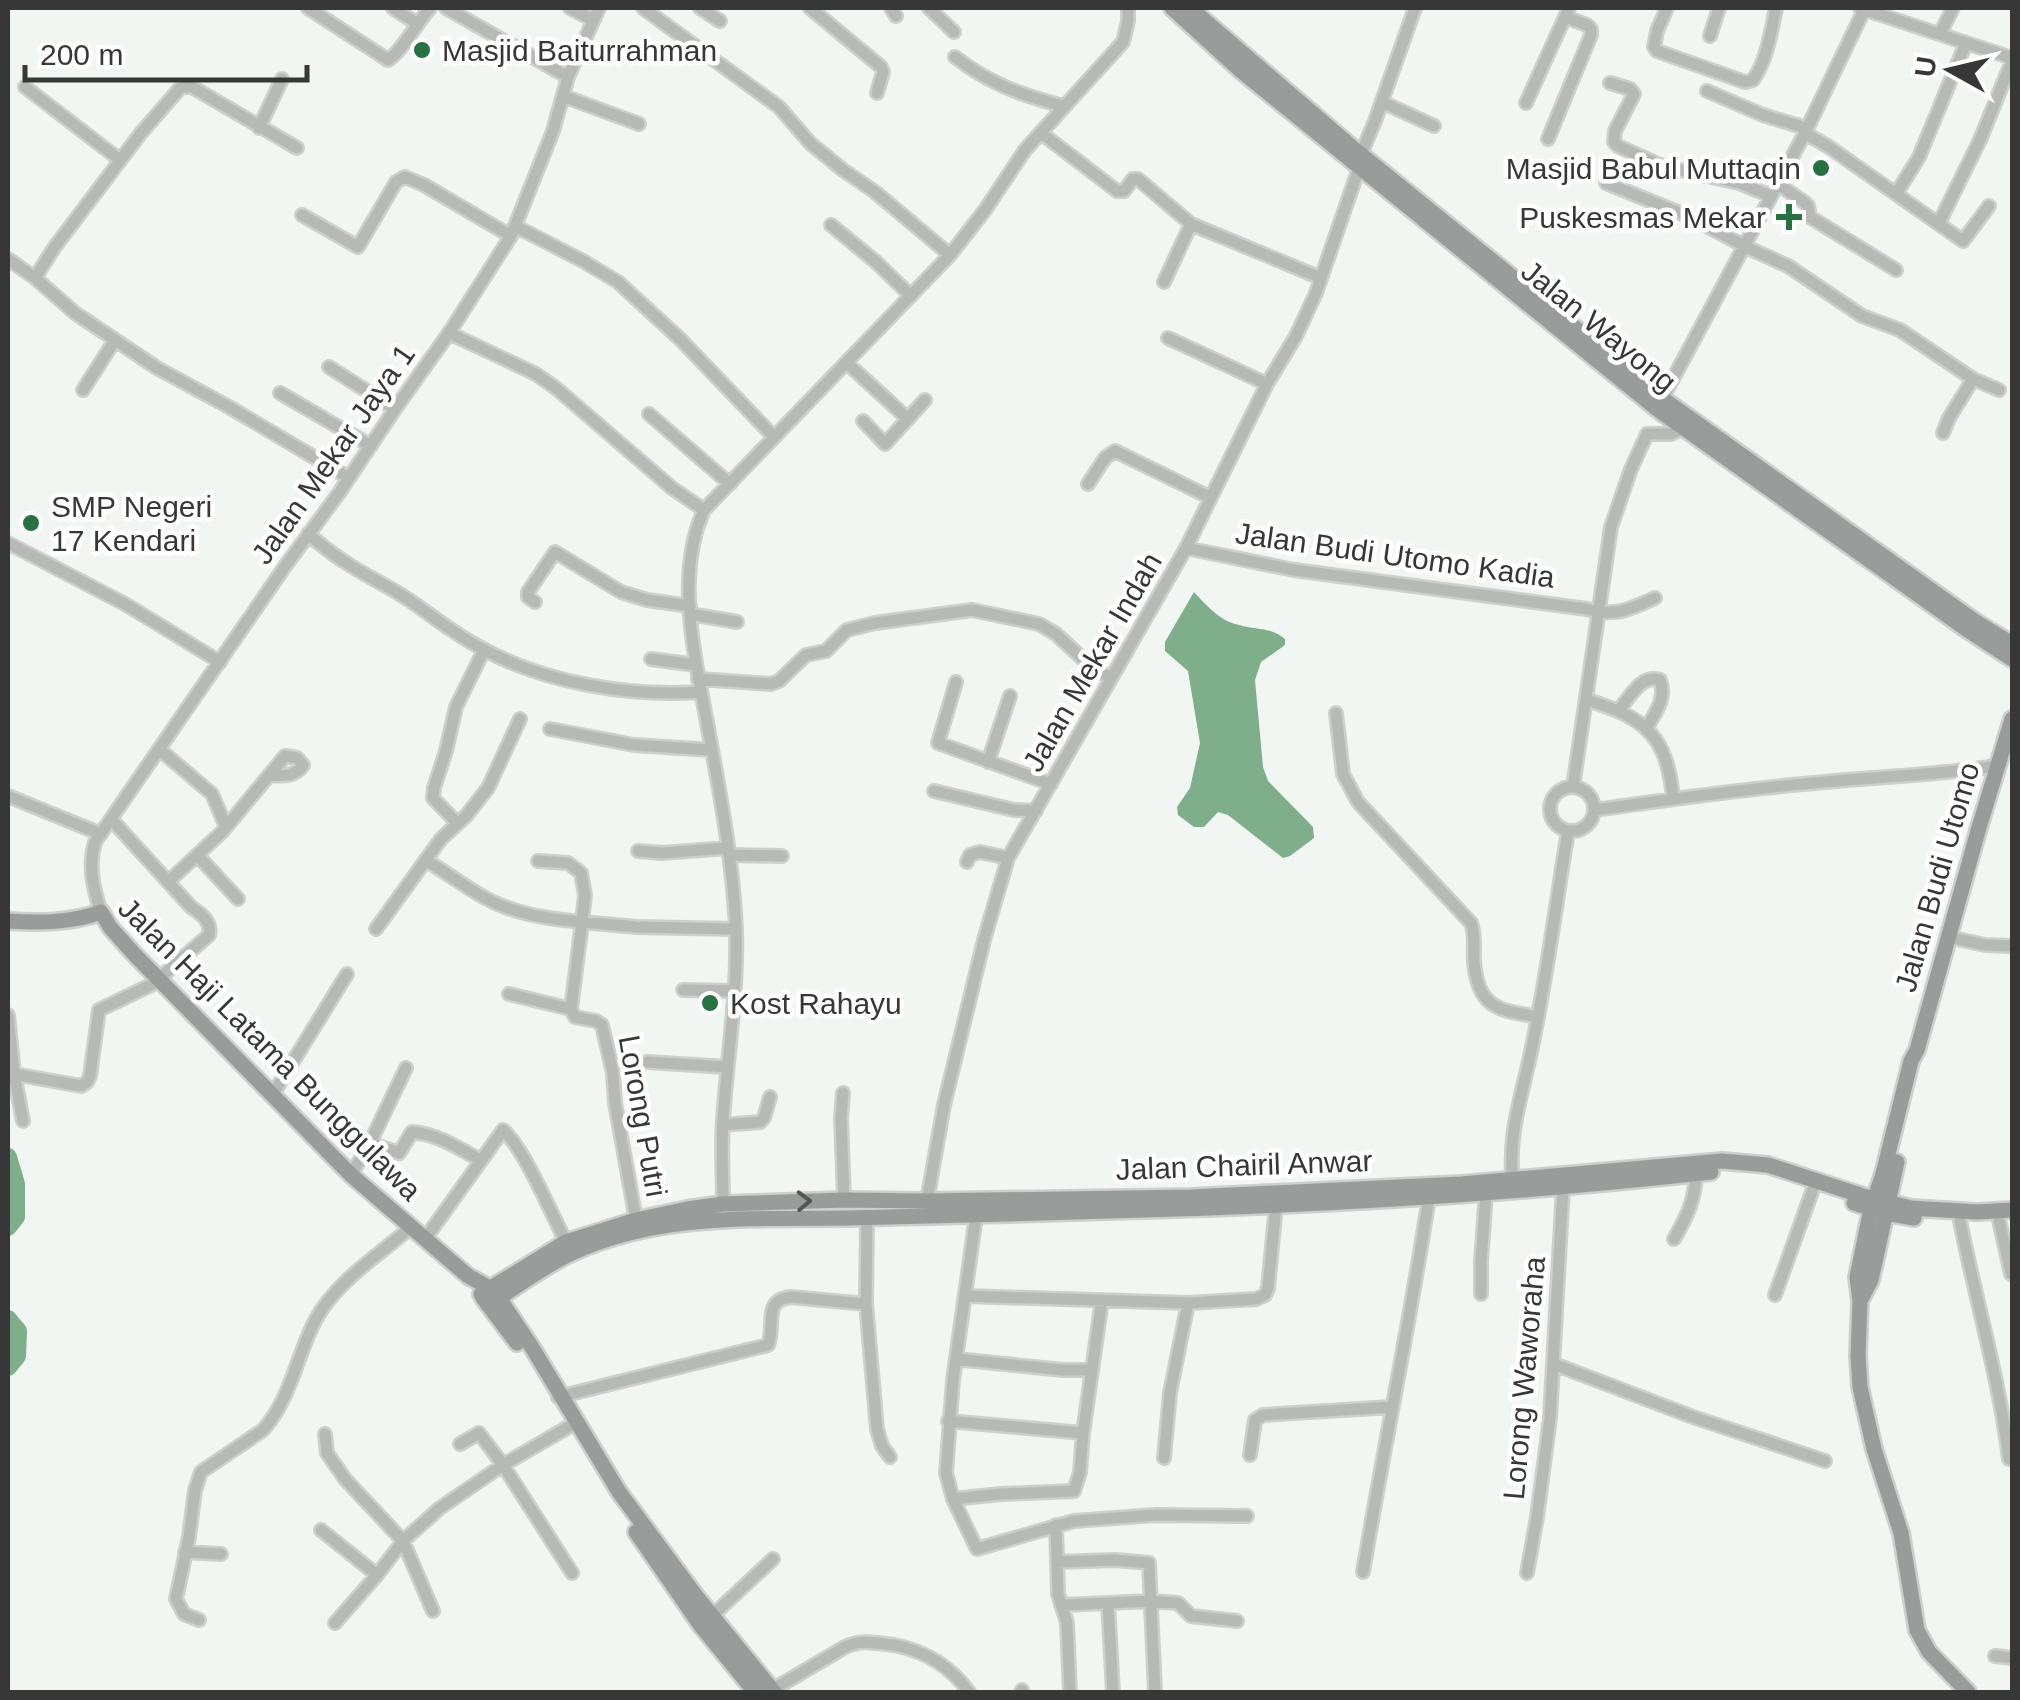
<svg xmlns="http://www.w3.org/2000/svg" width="2020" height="1700" viewBox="0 0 2020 1700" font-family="Helvetica,sans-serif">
<rect width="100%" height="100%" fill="#f1f6f2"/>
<path fill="#7eae8a" d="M1194 592C1207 606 1220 621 1239 625 1256 630 1271 627 1285 639V645L1261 662 1255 680 1263 767 1268 781 1313 827 1314 838 1290 856 1283 858 1228 815 1218 812 1204 827H1194L1178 815 1177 807 1190 788 1200 743 1188 671 1165 651V642Z"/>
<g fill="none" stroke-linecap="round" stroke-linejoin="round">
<path stroke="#7eae8a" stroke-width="18" d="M8 1157 16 1184V1217L8 1227
M8 1319 18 1331 17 1356 8 1367"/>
<g stroke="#ccd0cc" stroke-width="16">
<path id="street" d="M308 8 388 60C402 52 417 22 430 8
M393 8 416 23
M446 8 568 77
M570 8 593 20
M643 8 779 107 810 143 843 170 875 192 950 255
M700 8 720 21
M810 8 881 67 883 72 877 93
M891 8 896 16
M929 8 954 32
M1667 8 1657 31 1654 47 1657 51 1745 82 1753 80C1767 60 1771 32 1776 8
M1860 8 2012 58
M1940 34 1953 8
M1710 36 1719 8
M955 57C990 84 1021 95 1063 106
M1610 83 1630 89 1634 94 1615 131 1614 142 1618 146 1662 166 1739 183 1771 196
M25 87 120 160
M1707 91 1763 115 1806 128
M563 96 639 124
M1382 102 1434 126
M1526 103 1565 17
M259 128 282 79
M1041 133 1117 191H1124L1133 179H1138L1191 224
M1805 133 1829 147 1963 241 1989 206
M1548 139 1591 35V29L1587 25 1565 17 1569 8
M1361 154 1375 121 1415 8
M1606 183 1692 218 1746 247 1788 266 1862 316 1900 330 1973 379 1999 390
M1778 184 1804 202 1808 206 1810 217 1896 270
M1896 194 1919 157 1966 43
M302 215 358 247 396 182 405 177 424 185 511 236
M1939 223 1980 140 2012 61
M831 225 876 262 911 296
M515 226 583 261 618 282 680 339 774 437
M8 259 35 278 75 313 157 368 229 407 349 478
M35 278 54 248 141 133 181 87H192L297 148
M1164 282 1191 224 1321 278
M449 333 536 374 557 389 672 488 704 510
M1168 338 1267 384
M847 363 908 419
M329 367 395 409
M83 390 115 340
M280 393 371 446
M1660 403 1805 133 1865 8
M649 414 730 484
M863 421 885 444 925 400
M1943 433 1949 418 1973 379
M1088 484 1105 458 1115 451 1209 497
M308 534C320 544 332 554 345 562 367 577 391 587 412 602 435 618 457 636 483 649 545 683 630 697 701 692
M8 543 125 604 220 662
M1186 548 1294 570 1587 609C1616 617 1628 610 1655 598
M535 602 528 597V592L555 552 621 592 647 600 690 606
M690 614 737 622
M651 659 696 665
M698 679 771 684 779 681 806 655 826 651 847 630 875 623 972 610 1039 624 1056 634 1095 670 1110 677
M956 682 938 743 1051 784
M1587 700C1646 718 1667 736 1673 798
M1619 710C1630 697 1641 674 1660 680 1667 699 1655 713 1646 729
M1336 713 1343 774 1358 802 1471 923C1476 936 1473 948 1474 962 1478 1009 1499 1010 1538 1017
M550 729 634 745 711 750
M159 749 212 794 226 827
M988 762 1010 696
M1573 787 1611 527 1631 469 1647 434H1671L1684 428
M1550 809a22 22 0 1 1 44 0a22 22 0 1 1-44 0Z
M934 791 1014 810 1036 811
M8 796 101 834
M1594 810C1667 800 1741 789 1814 783 1875 777 1936 775 1997 766
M457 823 433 798 434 788 446 751 456 707 484 650
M638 851 662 853 727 848
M729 855 782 856
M198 856 238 899
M427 861C454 877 481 900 511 909 534 917 559 920 582 922L571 1009 575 1017 596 1021 602 1025 613 1073 615 1103 636 1220
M538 861 568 863 581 873 585 895 582 922 637 927 736 929
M967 862 970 855 980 852 1008 858
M169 881 222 832 285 756 297 758 303 765C296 777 281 776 269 775
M101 912C93 888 88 866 95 842L286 565 339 493 395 409 449 333 511 236 553 131 568 77 599 8
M376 929 441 839 466 816 488 788 520 719
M1948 937 1985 945 2012 946
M683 990 733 991
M509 994 571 1009
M8 1015 14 1074 81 1086 87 1082 90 1076 99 1010 153 984 209 935C212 921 201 914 191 907L111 819
M647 1062 727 1067
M14 1074 23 1121
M843 1093 841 1118 844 1200
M273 1094 347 974
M723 1125 760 1122 764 1118 770 1097
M370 1143 406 1068
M351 1175 370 1143 399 1153 412 1132C437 1134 459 1148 480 1160
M1513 1186C1507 1133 1522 1097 1532 1047 1547 976 1556 903 1568 831
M927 1201 944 1105 984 940 1008 858 1186 548 1267 384 1296 336 1316 293 1359 168
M723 1204C723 1176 721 1148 723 1120 727 1058 738 993 736 930 733 859 718 782 705 712 693 647 676 572 704 510L950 255 985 210 1025 150 1123 42 1128 21V8
M976 1216 953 1380 946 1473 953 1499 977 1549 1074 1521 1156 1515 1247 1516
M1999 1220 2011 1274
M1960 1221C1976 1301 1999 1378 2009 1459
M425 1239 503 1130C525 1150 551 1213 566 1242
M1674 1239C1687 1217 1695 1200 1696 1174
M1481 1294V1261L1486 1193
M1775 1295 1813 1189
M966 1296 1188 1303 1256 1299 1265 1295 1268 1288 1276 1205
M866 1304 877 1429 882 1446 890 1457
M956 1359 1063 1370H1092L1083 1433
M1554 1364 1693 1417 1825 1461
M1092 1370 1102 1300
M558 1397 768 1345C776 1325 762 1300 791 1297L866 1304 867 1217
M948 1421 1083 1433 1080 1472 1074 1491 1001 1494 953 1499
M325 1434 327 1453 345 1479 403 1541 433 1611
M460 1444 479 1433 503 1465 572 1573
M1250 1455 1255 1420 1263 1415 1392 1407
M1164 1458 1170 1393 1188 1303
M1056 1525 1058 1594 1067 1623 1070 1692
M321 1530 377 1575
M185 1552 221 1554
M1057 1562 1115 1560 1149 1563 1155 1692
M1363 1572C1384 1447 1410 1322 1429 1197
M1527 1573 1537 1517 1550 1418 1563 1188
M1061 1605 1108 1603
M712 1616 773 1559
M199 1620 184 1614 176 1599 189 1537 195 1490 201 1472 263 1430C291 1399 297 1354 316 1319 337 1281 379 1255 410 1228
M335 1623 377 1575 403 1541 440 1508 503 1465 570 1426
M1995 1656 2012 1658
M772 1690 845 1647C862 1639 876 1643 894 1645 925 1651 950 1666 969 1692
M1021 1692 1022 1690
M1113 1692 1108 1603 1149 1601 1178 1603 1191 1616 1237 1621"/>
</g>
<g stroke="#ccd0cc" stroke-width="20">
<path id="secondary" d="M1172 8 1240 70 1657 409 1966 629 2012 659
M1190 8 1353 148 1663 399 1976 622 2012 644
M8 921C39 923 71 923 101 912L110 927 134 954 351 1175 468 1276 488 1287 499 1298 533 1349 619 1492 696 1596 774 1692
M1854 1203 1885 1213 1914 1218
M481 1294 566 1242 636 1220 687 1209 723 1204 844 1200 927 1201 1191 1197 1461 1184 1722 1161 1768 1165 1863 1196 1911 1208 1977 1212 2012 1210
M483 1298 517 1343
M1860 1301 1871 1280 1897 1162
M488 1305C515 1288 542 1267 572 1253 659 1213 754 1219 848 1218 946 1216 1045 1213 1143 1210 1333 1205 1522 1193 1711 1172
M636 1532 701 1626 755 1692
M1968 1692 1929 1652 1917 1630 1901 1533 1874 1449 1860 1387 1858 1356 1860 1301 1857 1277 1871 1209 1883 1174 1911 1061 1917 1050 1978 831 2012 719"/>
</g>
<use href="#street" stroke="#b7b9b7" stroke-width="11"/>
<use href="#secondary" stroke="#999c9a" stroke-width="15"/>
</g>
<defs><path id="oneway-chevron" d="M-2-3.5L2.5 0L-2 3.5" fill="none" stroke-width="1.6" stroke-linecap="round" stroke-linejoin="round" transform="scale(2.5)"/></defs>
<use stroke="#545554" href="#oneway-chevron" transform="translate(804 1201) rotate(-2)"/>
<g fill="#267241" stroke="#fff" stroke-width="4">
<circle cx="422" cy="50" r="10"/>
<circle cx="1821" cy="168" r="10"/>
<path d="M1784 202h10v10h10v10h-10v10h-10v-10h-10v-10h10z"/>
<circle cx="31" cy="523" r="10"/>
<circle cx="710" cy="1003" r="10"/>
</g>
<g text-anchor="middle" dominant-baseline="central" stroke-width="9" stroke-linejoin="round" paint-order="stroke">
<g font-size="30" fill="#363736" stroke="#fff" text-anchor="start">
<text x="442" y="50">Masjid Baiturrahman</text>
<text x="1801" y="168" text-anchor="end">Masjid Babul Muttaqin</text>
<text x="1766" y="217" text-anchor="end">Puskesmas Mekar</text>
<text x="51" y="506">SMP Negeri<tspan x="51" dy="34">17 Kendari</tspan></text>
<text x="730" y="1003">Kost Rahayu</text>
</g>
<g font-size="30" fill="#363736" stroke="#fff">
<text transform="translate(1599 326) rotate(39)">Jalan Wayong</text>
<text transform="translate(333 454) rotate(-55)">Jalan Mekar Jaya 1</text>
<text transform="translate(1395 555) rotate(8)">Jalan Budi Utomo Kadia</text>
<text transform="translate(1092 662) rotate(-60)">Jalan Mekar Indah</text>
<text transform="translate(1937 877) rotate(-74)">Jalan Budi Utomo</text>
<text transform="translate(270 1049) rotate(45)">Jalan Haji Latama Bunggulawa</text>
<text transform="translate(643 1116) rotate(80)">Lorong Putri</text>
<text transform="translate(1244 1165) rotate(-2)">Jalan Chairil Anwar</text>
<text transform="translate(1524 1378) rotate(-85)">Lorong Waworaha</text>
</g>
</g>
<rect width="2020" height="1700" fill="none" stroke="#363736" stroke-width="20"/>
<g transform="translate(1950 70) rotate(278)" stroke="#ffffff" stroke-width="8" paint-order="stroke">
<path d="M0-8L18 38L0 25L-18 38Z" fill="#363736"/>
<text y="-15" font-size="28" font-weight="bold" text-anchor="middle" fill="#363736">U</text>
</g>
<path d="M25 65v15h282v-15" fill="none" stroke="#363736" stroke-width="5"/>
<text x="40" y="65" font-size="30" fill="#363736" stroke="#ffffff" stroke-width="8" paint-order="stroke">200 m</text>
</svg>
